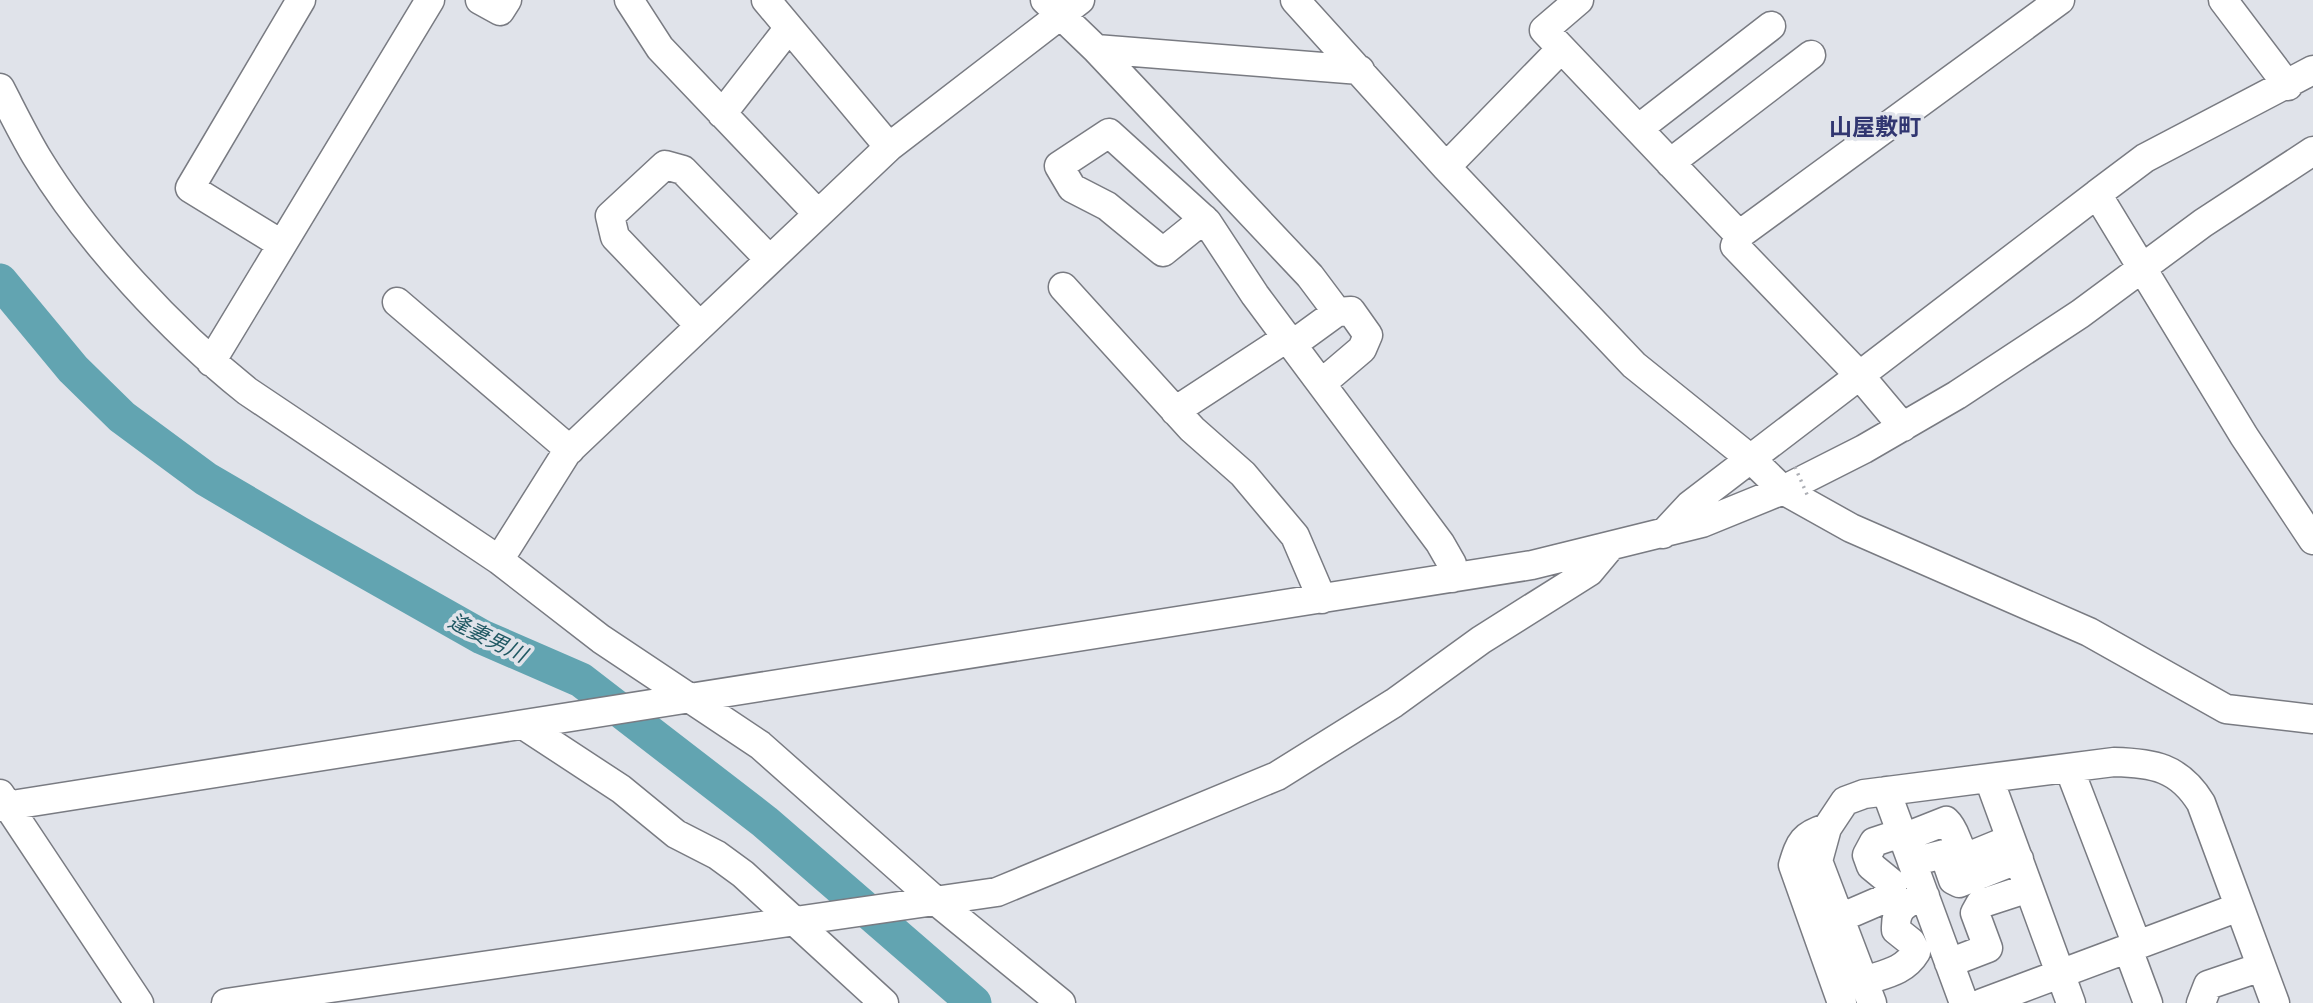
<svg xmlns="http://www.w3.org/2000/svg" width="2313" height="1003" viewBox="0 0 2313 1003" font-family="'IBM Plex Sans','Noto Sans JP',sans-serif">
<rect width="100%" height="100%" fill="#e0e3ea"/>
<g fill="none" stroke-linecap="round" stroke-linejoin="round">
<path stroke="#62a4b1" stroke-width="35" d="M0 281 73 369 122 417 206 479 298 533 482 637 581 680 765 822 974 1003"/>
<g stroke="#797b82" stroke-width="31">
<path id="minor" d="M480 0 500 11 507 0
M629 0 660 48 817 213
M766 0 889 147
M1045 0 1096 49 1360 70
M1295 0 1446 167 1634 365 1752 460 1783 490 1851 528 2089 632 2226 709 2313 719
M1579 0 1544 30 1739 235 1735 246 1861 377 1903 427
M2223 0 2288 86
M1096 49 1310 276 1337 312
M0 88C12 111 24 136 38 159 88 241 172 331 247 391L499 560 601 639 760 745 936 901 1061 1003
M722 114 788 29
M1638 129 1771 26
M1670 163 1811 55
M1446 167 1561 49
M2097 194 2145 158 2313 70
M1204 219 1163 252 1107 206 1072 188 1059 166 1109 133 1207 222 1255 295 1440 543 1452 564V578
M1739 235 2060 0
M281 244 190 188 301 0
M1063 287 1192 429 1243 474 1295 536 1322 599
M397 302 570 450
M700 326 615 237 610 216 665 165 683 170 769 259
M1293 344 1337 312 1351 311 1368 335 1362 349 1322 383
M211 362 430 0
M1175 411 1288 337
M1663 534 1690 505 2097 194 2244 436 2313 540
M499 560 567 452 889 147 1080 0
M525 726 621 789 676 834 717 855 743 874 884 1003
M2069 768 2137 945
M1989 779 2071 1003
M1886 791 1964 1003
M0 794 139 1003
M0 807 1532 565 1702 523 1783 490 1864 449 1957 395 2080 314 2203 223 2313 151
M1827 828C1803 835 1800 842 1793 865L1842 1003
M1903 838 1946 821C1957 831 1956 847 1967 857L2011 839
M1912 862 1944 854 1953 880 1959 883 2019 859
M1840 918 1884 899 1893 884 1871 866 1867 855 1874 842 1901 833
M2128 949 2148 1003
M1949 963 1988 948 1975 913 1980 904 2029 888
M1864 981C1884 974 1904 972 1916 952L1911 942 1896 930C1895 908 1904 903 1925 896
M226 1003 997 892 1277 776 1394 703 1481 640 1589 572 1609 548
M1872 1003 1818 861 1827 828 1845 801 1864 794 2114 762C2153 763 2179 767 2201 803L2275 1003
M1982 1003 2239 907
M2201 1003 2208 985 2261 967"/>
</g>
<use href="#minor" stroke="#fff" stroke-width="28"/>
<path stroke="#adafb5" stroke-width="3.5" stroke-dasharray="2 5" stroke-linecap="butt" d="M1795 467 1809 499"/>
</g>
<g text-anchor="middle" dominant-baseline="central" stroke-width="7" stroke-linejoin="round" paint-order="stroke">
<g font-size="21" font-style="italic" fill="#205863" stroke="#e0e3ea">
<text transform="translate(488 637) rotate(26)">逢妻男川</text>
</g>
<g font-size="23" font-weight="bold" fill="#313671" stroke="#e0e3ea">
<text x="1875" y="126">山屋敷町</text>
</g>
</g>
</svg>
